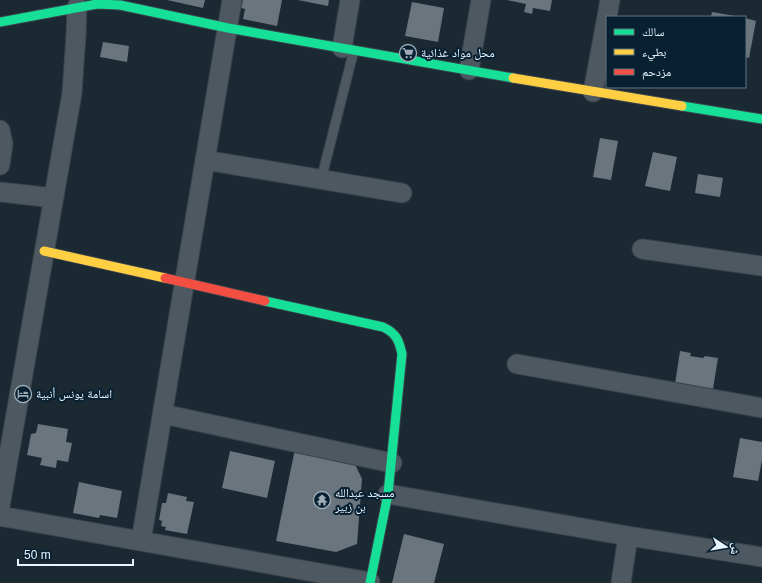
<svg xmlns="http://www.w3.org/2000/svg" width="762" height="583" viewBox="0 0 762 583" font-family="Helvetica,'Noto Naskh Arabic',sans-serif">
<rect width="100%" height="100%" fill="#1b2932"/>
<path fill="#6a757e" d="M167 0H205L203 8Z
M243 0H282L277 26 243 19 245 9 241 8Z
M298 0H329L328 6Z
M507 0H552L550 11 533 8 532 14 524 12 526 4Z
M412 2 444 8 438 42 405 36Z
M712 12 735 16V17H711Z
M745 18 756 21 749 58 745 57Z
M103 42 129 46 127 62 100 57Z
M600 138 618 141 611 180 593 177Z
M653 152 677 157 670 191 645 186Z
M698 174 723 178 720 197 695 193Z
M680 351 691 353 690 356 703 358 705 356 718 358 713 389 675 384Z
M38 424 68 429 66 442 72 443 68 462 57 460 56 468 40 465 42 458 27 455 31 434 36 433Z
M740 438 762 442V460L758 481 733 477Z
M295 449 353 460 362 479 357 544 336 552 276 541Z
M230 451 275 461 267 498 222 488Z
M79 482 122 491 117 518 100 515 99 518 73 513Z
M168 493 187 497 186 501 194 502 187 534 165 530 166 527 161 526 162 521 159 520 162 503H166Z
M404 534 444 544 434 583H392Z"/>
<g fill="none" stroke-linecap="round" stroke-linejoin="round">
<g stroke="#39434b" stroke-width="11">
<path id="lane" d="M321 180 354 50"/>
</g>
<g stroke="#39434b" stroke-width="21">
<path id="street" d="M607 17 610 0
M342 48 350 0
M469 70 481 0
M593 92 607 17
M0 130 3 144 0 165
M205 160 402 193
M0 192 54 198
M642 249 762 266
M517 364 762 408
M163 414 392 463
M388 494 628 536 762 557
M0 506 72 93 76 35 77 7
M0 516 370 582
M141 541 232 0
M621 583 628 536"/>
</g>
<g stroke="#39434b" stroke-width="11">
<path id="fast" d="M0 22 97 4 120 5 228 28 513 78
M682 106 762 119
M265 301 383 327C396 333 399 340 402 354L388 494 370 583"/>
</g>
<g stroke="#39434b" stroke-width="11">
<path id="slow" d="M513 78 682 106
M44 251 165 278"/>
</g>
<g stroke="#39434b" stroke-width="11">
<path id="jam" d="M165 278 265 301"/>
</g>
<use href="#lane" stroke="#4e5860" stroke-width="9"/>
<use href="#street" stroke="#4e5860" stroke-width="19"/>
<use href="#fast" stroke="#16e098" stroke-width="9"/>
<use href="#slow" stroke="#ffcf43" stroke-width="9"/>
<use href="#jam" stroke="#f24e42" stroke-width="9"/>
</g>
<defs>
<g id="supermarket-ring" transform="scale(0.9)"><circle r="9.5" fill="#072032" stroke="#a0adb7" stroke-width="1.5"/><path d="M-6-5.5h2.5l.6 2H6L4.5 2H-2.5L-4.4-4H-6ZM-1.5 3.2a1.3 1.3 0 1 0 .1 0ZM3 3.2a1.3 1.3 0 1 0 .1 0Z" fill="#a0adb7"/></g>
<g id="hotel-ring" transform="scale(0.9)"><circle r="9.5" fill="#072032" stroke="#a0adb7" stroke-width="1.5"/><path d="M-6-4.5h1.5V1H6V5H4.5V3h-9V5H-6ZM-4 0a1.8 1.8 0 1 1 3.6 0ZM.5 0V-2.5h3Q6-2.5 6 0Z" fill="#a0adb7"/></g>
<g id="temple-ring" transform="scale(0.9)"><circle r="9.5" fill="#072032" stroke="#a0adb7" stroke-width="1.5"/><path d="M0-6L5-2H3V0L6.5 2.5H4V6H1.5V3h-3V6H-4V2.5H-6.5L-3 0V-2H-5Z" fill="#a0adb7"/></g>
</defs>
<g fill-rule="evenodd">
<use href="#supermarket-ring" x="408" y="53"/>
<use href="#hotel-ring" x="23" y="394"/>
<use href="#temple-ring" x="322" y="500"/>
</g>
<g text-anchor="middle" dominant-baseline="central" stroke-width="4" stroke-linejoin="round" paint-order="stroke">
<g font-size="12" fill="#e8f4fe" stroke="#072032" text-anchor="start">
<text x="421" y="53">محل مواد غذائية</text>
<text x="36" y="394">اسامة يونس أنبية</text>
<text x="335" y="493">مسجد عبدالله<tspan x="335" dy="14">بن زبير</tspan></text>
</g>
</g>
<rect x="606" y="16" width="140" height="72" fill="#072032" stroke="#617584"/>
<rect x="614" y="29" width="20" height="6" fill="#16e098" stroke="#617584"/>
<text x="642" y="36" font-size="12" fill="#e8f4fe">سالك</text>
<rect x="614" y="49" width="20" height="6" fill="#ffcf43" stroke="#617584"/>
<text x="642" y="56" font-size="12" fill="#e8f4fe">بطيء</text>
<rect x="614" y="69" width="20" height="6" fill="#f24e42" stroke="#617584"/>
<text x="642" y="76" font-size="12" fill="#e8f4fe">مزدحم</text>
<g transform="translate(726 547) rotate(102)" stroke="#072032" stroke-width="3" paint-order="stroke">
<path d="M0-3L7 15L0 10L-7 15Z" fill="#e8f4fe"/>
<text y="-6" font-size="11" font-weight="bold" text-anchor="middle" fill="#e8f4fe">ش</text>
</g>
<path d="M18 559v6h115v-6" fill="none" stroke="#e8f4fe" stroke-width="2"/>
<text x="24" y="559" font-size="12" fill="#e8f4fe" stroke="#072032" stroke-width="3" paint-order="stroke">50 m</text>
</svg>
